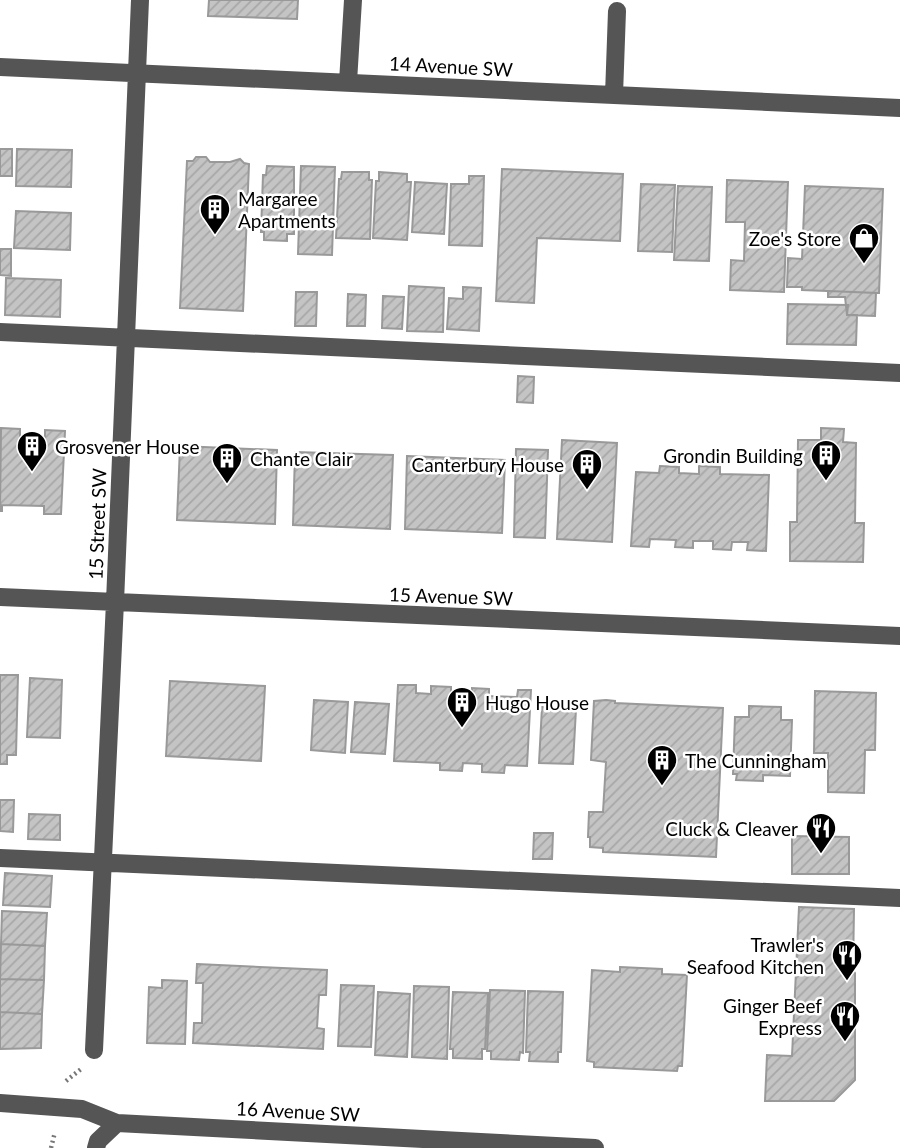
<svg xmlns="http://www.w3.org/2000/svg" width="900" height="1148" viewBox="0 0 900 1148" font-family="Lato,sans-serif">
<defs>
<pattern id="building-hatch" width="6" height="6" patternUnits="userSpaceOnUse" patternTransform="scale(1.75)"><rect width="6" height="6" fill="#c4c4c4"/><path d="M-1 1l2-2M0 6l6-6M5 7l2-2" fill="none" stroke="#a7a7a7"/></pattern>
</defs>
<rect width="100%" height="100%" fill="#fff"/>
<path fill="url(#building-hatch)" stroke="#999" stroke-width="2" d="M209 0H298L297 19 208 16Z
M0 149H12V176H0Z
M17 149 72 150 71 187 16 186Z
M196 157H206L210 162H230L240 159 244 163 249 164 243 311 180 308 187 161H193Z
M267 166 294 167V234H287V241L264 240V232H261L263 175H266Z
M301 166 335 167 332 255 298 254Z
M502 169 623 174 620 241 537 238 534 303 496 301Z
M342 172H369V180H372L370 239 336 238 339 179H341Z
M379 172 407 174V182H411L407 240 373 238 376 181H379Z
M469 176H484L482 246 449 245 451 184H469Z
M727 180 788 182 784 292 730 290 731 260 744 261 745 222H726Z
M415 182 447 184 444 234 412 232Z
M641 184 675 185 672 252 638 251Z
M678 186 712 187 709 261 674 260Z
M805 186 883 189 879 293 802 290V287H787L788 258 802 259Z
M16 211 71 213 70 250 14 248Z
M0 249H11V276L0 275Z
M6 278 61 280 60 317 5 315Z
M409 286 444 288 443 332 407 331Z
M463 287 481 288 479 331 447 329 449 298 463 299Z
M828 291 876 293 875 316 847 315 845 297H828Z
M296 292H317L316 326H295Z
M348 294 366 295 365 326H347Z
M383 296 404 297 402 329 382 328Z
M788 304 848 305 847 315H857L856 345 787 344Z
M518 376 534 377 533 403 517 402Z
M1 428 20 429V436L45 437V430L65 431 61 514H44V506L2 505V511H0Z
M821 428 844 429 843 442 856 443 855 523H864L863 562 790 561V522H797L798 440H821Z
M562 440 617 443 612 542 557 539Z
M180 446 277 450 275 524 177 520Z
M516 449 548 450 545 538 514 537Z
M295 452 393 455 390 529 293 525Z
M407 456 505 460 502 533 405 529Z
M660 466 679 467V473L699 474V466L720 467V474L769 475 766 551 747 550 748 542H732L731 550 713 549V541H693V548L675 547 676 540 650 539 649 547 631 546 636 472 659 473Z
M0 675H18L16 755H7V764H0Z
M30 678 62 680 60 738 27 737Z
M170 681 265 686 261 761 166 756Z
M398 685H416V693L431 694V686L451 687V694L472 695V688L489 689V696L517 697 518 690H531L527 766 505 765 504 773 482 772V764L463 763 462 771 440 770V763L394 761Z
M815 691 876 693 875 750H865L864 793 828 792V753H814Z
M314 700 348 702 345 753 311 750Z
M606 700 615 701V703L723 708 716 857 603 852V848L590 847V837H588L589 812H603L606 762 591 760 594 701Z
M355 702 389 704 385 754 351 752Z
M749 706 781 707V720H792L790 776 763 775V781L736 780 737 774H733L735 717H749Z
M542 707 576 709 573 764 539 763Z
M0 800H14L13 832 0 831Z
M29 814 60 815V840L28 839Z
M534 833H553L552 859H533Z
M792 836 849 837V874H792Z
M5 873 52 876 50 907 3 905Z
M799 907 854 909 853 970 855 973V1080L834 1101H765L767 1055 792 1056Z
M2 911 47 913 45 946 1 944Z
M1 944 45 946 44 980 0 979Z
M197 964 327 970 326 995H319L317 1028 324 1029 323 1049 193 1043 194 1023H202L203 983H196Z
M620 967 662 969V974L687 975 682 1066H678L677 1071 594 1067V1062L587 1061 592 970 620 972Z
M0 979 44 980 42 1014 0 1012Z
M162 980 187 981 185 1044 147 1043 149 987 162 988Z
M341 985 374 986 371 1047 338 1046Z
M414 986 449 987 447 1059 412 1057Z
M490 990 525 991 523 1053 520 1052 519 1060 491 1059V1051H487Z
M528 991 563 992 561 1052H558V1062L529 1061 530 1052H526Z
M378 992 410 994 407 1057 375 1055Z
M453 992 488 993 485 1049H482V1059L453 1058V1049H450Z
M0 1012 42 1014 41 1048 0 1049Z"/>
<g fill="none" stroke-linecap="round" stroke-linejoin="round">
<path stroke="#777" stroke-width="4.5" stroke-dasharray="2 3.5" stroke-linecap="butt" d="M66 1081 81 1069
M51 1148 55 1132"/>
<path stroke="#555" stroke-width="18" d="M0 67 900 108
M348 82 353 0
M614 95 617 11
M0 332 900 373
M0 597 900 636
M0 858 900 898
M94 1050 115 602 140 0
M0 1103 82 1109 117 1123 595 1148
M96 1148 98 1141 117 1123"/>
</g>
<defs>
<g id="building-pin" transform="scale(1.575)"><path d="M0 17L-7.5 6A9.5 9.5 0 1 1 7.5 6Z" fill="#000" stroke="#fff"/><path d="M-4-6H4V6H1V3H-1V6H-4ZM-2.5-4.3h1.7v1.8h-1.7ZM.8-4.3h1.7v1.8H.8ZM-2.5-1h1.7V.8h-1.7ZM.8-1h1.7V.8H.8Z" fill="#fff"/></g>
<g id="shop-pin" transform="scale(1.575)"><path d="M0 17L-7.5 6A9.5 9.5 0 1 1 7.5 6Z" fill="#000" stroke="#fff"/><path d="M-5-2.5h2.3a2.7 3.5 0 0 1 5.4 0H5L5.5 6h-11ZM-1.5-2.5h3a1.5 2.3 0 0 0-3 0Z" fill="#fff"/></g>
<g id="restaurant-pin" transform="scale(1.575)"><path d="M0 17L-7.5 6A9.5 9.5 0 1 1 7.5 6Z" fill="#000" stroke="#fff"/><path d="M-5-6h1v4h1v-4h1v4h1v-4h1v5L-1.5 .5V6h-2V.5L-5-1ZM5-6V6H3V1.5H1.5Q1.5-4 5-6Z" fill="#fff"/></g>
</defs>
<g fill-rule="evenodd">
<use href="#building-pin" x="215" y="209"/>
<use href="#shop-pin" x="864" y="238"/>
<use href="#building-pin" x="32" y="446"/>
<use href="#building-pin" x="826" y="455"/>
<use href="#building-pin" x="227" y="458"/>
<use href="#building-pin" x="587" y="464"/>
<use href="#building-pin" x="462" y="702"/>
<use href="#building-pin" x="662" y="760"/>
<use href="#restaurant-pin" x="821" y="828"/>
<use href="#restaurant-pin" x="847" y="955"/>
<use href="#restaurant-pin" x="845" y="1016"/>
</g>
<g text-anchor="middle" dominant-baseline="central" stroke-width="5" stroke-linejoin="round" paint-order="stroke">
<g font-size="19" fill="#000" stroke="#fff">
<text transform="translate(451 66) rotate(3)">14 Avenue SW</text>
<text transform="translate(97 524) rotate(-88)">15 Street SW</text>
<text transform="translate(451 596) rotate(2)">15 Avenue SW</text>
<text transform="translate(298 1111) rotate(3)">16 Avenue SW</text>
</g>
<g font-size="19" fill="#000" stroke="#fff" text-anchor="end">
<text x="238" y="198" text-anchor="start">Margaree<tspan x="238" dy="22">Apartments</tspan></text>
<text x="841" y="238">Zoe's Store</text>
<text x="55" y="446" text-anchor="start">Grosvener House</text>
<text x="803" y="455">Grondin Building</text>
<text x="250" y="458" text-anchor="start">Chante Clair</text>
<text x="564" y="464">Canterbury House</text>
<text x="485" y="702" text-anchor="start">Hugo House</text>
<text x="685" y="760" text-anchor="start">The Cunningham</text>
<text x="798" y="828">Cluck &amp; Cleaver</text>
<text x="824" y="944">Trawler's<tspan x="824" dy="22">Seafood Kitchen</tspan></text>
<text x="822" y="1005">Ginger Beef<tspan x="822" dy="22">Express</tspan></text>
</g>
</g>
</svg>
